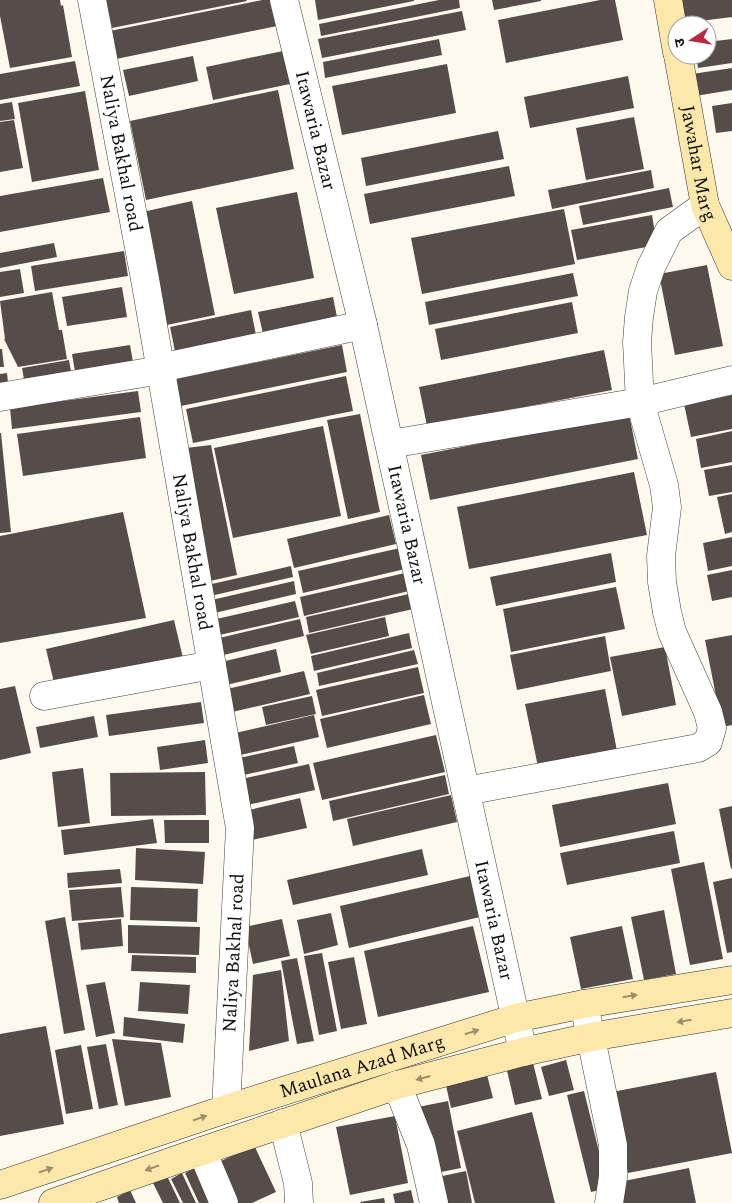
<svg xmlns="http://www.w3.org/2000/svg" width="732" height="1203" viewBox="0 0 732 1203" font-family="Spectral,'Noto Sans Devanagari',serif">
<rect width="100%" height="100%" fill="#fef9ee"/>
<path fill="#564d4a" d="M0 0H60L61 6 63 5 72 57 10 68 0 16Z
M106 0H246L247 1 112 28Z
M262 0H271L277 26 116 59 110 31Z
M315 0H414V1L318 20Z
M439 0H459L460 8 321 36 319 24Z
M492 0H541V1L494 10Z
M600 0H615L623 40 506 63 498 20Z
M681 0H732V17L684 23Z
M462 11 466 30 322 58 318 39Z
M439 39 442 55 325 78 323 62Z
M732 39V63L698 68 696 55H707V42Z
M283 51 290 84 213 100 206 67Z
M193 56 198 81 129 96 123 70Z
M75 61 80 86 0 100V74Z
M447 64 456 113 342 135 332 86Z
M732 68V90L695 96 692 74Z
M628 76 634 108 530 128 524 97Z
M278 90 294 169 146 200 130 121Z
M85 91 99 170 32 182 18 103Z
M12 102 15 119 0 121V104Z
M732 103V131L716 133 712 106Z
M634 117 644 169 586 180 576 128Z
M14 120 23 168 0 172V122Z
M498 131 504 159 366 186 361 158Z
M509 166 515 196 370 224 364 194Z
M651 170 654 188 552 209 548 190Z
M103 178 110 212 0 232V196Z
M669 188 673 207 583 225 579 206Z
M297 192 314 278 234 294 216 208Z
M192 201 215 315 162 326 138 213Z
M564 209 575 264 422 294 411 238Z
M652 215 657 245 577 260 571 230Z
M54 243 57 257 0 268V253Z
M124 251 128 276 35 291 31 266Z
M707 265 723 346 675 355 659 274Z
M20 269 24 293 0 297V272Z
M573 273 578 296 429 325 425 302Z
M122 287 127 317 67 326 62 297Z
M52 292 59 330H62L67 359 18 367 4 339H5L0 301Z
M333 297 339 327 265 342 258 312Z
M572 302 578 333 441 360 435 329Z
M251 310 258 345 177 361 170 327Z
M130 345 135 373 77 383 72 354Z
M342 345 347 372 176 407 171 380Z
M0 349H2L4 367H0Z
M604 350 612 390 427 426 419 387Z
M69 360 73 383 26 391 22 368Z
M7 373 9 391 0 392V374Z
M346 376 353 411 193 443 186 409Z
M138 391 141 412 12 429 10 408Z
M732 395V429L691 437 684 404Z
M360 414 380 512 348 519 327 420Z
M629 414 638 459 430 500 421 455Z
M140 417 146 458 23 476 17 434Z
M323 426 341 516 233 538 214 448Z
M732 431V462L701 468 696 439Z
M0 433H1L11 532 0 533Z
M211 445 237 575 201 583 186 448Z
M732 465V492L709 496 704 470Z
M634 472 647 535 469 569 457 507Z
M732 494V532L725 534 717 497Z
M123 512 146 618 0 643V536Z
M389 515 396 544 294 568 287 539Z
M732 537V566L708 571 703 543Z
M400 548 405 569 303 593 298 571Z
M611 553 616 582 496 606 490 577Z
M291 566 293 577 206 597 203 586Z
M732 570V597L712 601 707 575Z
M405 573 409 591 304 616 300 597Z
M294 581 296 594 206 615 203 602Z
M616 587 625 629 511 652 503 609Z
M409 594 413 609 309 633 306 617Z
M295 601 299 617 215 636 212 620Z
M385 617 389 636 311 654 306 635Z
M300 619 304 636 219 656 215 639Z
M174 620 183 658 55 687 46 649Z
M409 633 412 648 314 671 311 656Z
M732 635V725L722 727 705 640Z
M605 636 611 671 517 690 510 655Z
M665 647 676 705 622 716 610 657Z
M276 649 281 672 226 685 221 662Z
M414 650 418 664 319 686 317 673Z
M418 667 424 693 322 716 316 690Z
M304 671 310 694 232 712 227 689Z
M15 686 31 753 0 760V689Z
M605 689 617 751 538 767 525 704Z
M424 695 431 724 327 748 320 719Z
M312 696 316 714 266 725 262 707Z
M201 702 204 723 109 736 106 715Z
M314 715 319 737 236 756 231 734Z
M94 716 98 737 40 748 36 727Z
M436 735 445 772 322 800 313 763Z
M205 740 208 763 160 770 157 747Z
M294 746 298 763 239 776 235 759Z
M309 764 315 790 243 806 237 780Z
M83 768 90 823 58 827 52 772Z
M205 772 206 815 111 816 110 773Z
M445 775 449 794 333 821 329 801Z
M668 783 676 824 560 847 552 805Z
M451 795 457 822 353 846 347 819Z
M300 798 307 828 252 840 245 811Z
M732 806V868L731 869 719 809Z
M153 819 157 843 64 855 61 830Z
M164 820H209V843H165Z
M674 831 680 863 567 885 560 853Z
M136 848 205 852 203 884 135 880Z
M422 849 428 875 293 905 287 880Z
M704 862 723 959 690 965 671 869Z
M120 869 122 883 68 888 67 873Z
M470 876 480 917 349 948 340 906Z
M732 878V952L727 953 713 882Z
M121 887 124 917 72 921 69 890Z
M131 887 198 889 197 922 130 920Z
M664 910 676 974 644 980 631 917Z
M331 913 338 945 304 954 297 920Z
M65 917 85 1030 64 1034 45 921Z
M121 919 123 946 81 950 78 923Z
M282 919 290 956 253 964 245 927Z
M128 925 200 927 199 955 128 953Z
M473 926 489 992 378 1017 364 951Z
M622 926 633 979 581 989 570 937Z
M322 953 337 1031 319 1035 304 956Z
M132 955 196 957V973L131 971Z
M354 957 367 1024 341 1029 328 962Z
M297 958 314 1041 297 1044 281 961Z
M281 970 289 1041 249 1051 253 975Z
M105 982 115 1033 96 1037 86 985Z
M140 982 190 985 188 1014 138 1011Z
M124 1017 185 1024 183 1043 123 1036Z
M46 1026 64 1124 0 1136V1034Z
M112 1039 161 1043 171 1097 125 1106Z
M106 1044 118 1105 99 1109 87 1047Z
M81 1045 93 1109 66 1114 55 1050Z
M531 1055 542 1099 515 1105 505 1062Z
M566 1060 574 1090 549 1096 541 1067Z
M486 1071 493 1098 451 1108 445 1081Z
M716 1072 732 1153 628 1173 612 1092Z
M584 1091 608 1188 591 1192 567 1095Z
M448 1101 461 1168 431 1174 418 1107Z
M532 1112 555 1203H475L457 1131Z
M395 1116 408 1183 350 1195 336 1127Z
M254 1145 276 1192 252 1203H231L213 1165Z
M201 1165 220 1203H199L185 1173Z
M689 1168 696 1203H618L614 1183Z
M466 1171 472 1203H438L433 1178Z
M182 1173 196 1203H183L171 1179Z
M167 1176 180 1203H163L153 1183Z
M130 1190 136 1203H119L117 1197Z
M411 1190 414 1203H395L393 1194Z
M384 1198 385 1203H361L360 1202Z"/>
<g fill="none" stroke-linecap="round" stroke-linejoin="round">
<g stroke="#404040" stroke-width="29">
<g id="street">
<path id="s1" d="M92 0 145 279 240 828 226 1109"/>
<path id="s2" d="M284 0 363 325 523 1052"/>
<path d="M160 368 363 325"/>
<path d="M0 397 161 370"/>
<path d="M390 444 640 402 732 380"/>
<path d="M44 696 212 665"/>
<path d="M466 791 698 748 708 742 712 728 708 712 672 632 667 612 662 582 661 556 667 507 664 485 640 402 637 342 639 317 643 291 651 267 669 231 705 205"/>
<path d="M584 1004 613 1145V1177L609 1203"/>
<path d="M397 1085 421 1145 434 1203"/>
<path d="M283 1123 298 1183 299 1203"/>
<path d="M202 1151 224 1203"/>
</g>
</g>
<g stroke="#2f2f2f" stroke-width="29">
<g id="secondary">
<path d="M668 0 677 52"/>
<path id="s3" d="M678 55 705 205 732 266"/>
<path id="s4" d="M0 1185 226 1109 516 1018 584 1004 732 980"/>
<path d="M53 1203 202 1151 397 1085 523 1052 591 1037 732 1013"/>
</g>
</g>
<use href="#street" stroke="#fff" stroke-width="28"/>
<use href="#secondary" stroke="#fce8ab" stroke-width="28"/>
</g>
<defs><path id="oneway-solid" d="M-6-.8H1V-3.2L6.5 0L1 3.2V.8H-6Z" transform="scale(1.25)"/></defs>
<g fill="#9c906c">
<use href="#oneway-solid" transform="translate(630 996) rotate(-9)"/>
<use href="#oneway-solid" transform="translate(684 1021) rotate(170)"/>
<use href="#oneway-solid" transform="translate(472 1032) rotate(-17)"/>
<use href="#oneway-solid" transform="translate(423 1078) rotate(165)"/>
<use href="#oneway-solid" transform="translate(200 1118) rotate(-19)"/>
<use href="#oneway-solid" transform="translate(152 1168) rotate(161)"/>
<use href="#oneway-solid" transform="translate(46 1170) rotate(-19)"/>
</g>
<g text-anchor="middle" dominant-baseline="central" stroke-width="5" stroke-linejoin="round" paint-order="stroke">
<g font-size="19" fill="#0d0d0d" stroke="#fff">
<text stroke="none"><textPath href="#s2" startOffset="134">Itawaria Bazar</textPath></text>
<text stroke="none"><textPath href="#s1" startOffset="156">Naliya Bakhal road</textPath></text>
<text stroke="none"><textPath href="#s3" startOffset="110">Jawahar Marg</textPath></text>
<text stroke="none"><textPath href="#s2" startOffset="539">Itawaria Bazar</textPath></text>
<text stroke="none"><textPath href="#s1" startOffset="561">Naliya Bakhal road</textPath></text>
<text stroke="none"><textPath href="#s2" startOffset="944">Itawaria Bazar</textPath></text>
<text transform="translate(234 953) rotate(-87)">Naliya Bakhal road</text>
<text stroke="none"><textPath href="#s4" startOffset="381">Maulana Azad Marg</textPath></text>
</g>
</g>
<g transform="translate(692 40) rotate(258)"><circle r="24" fill="#ffffff" stroke="#9e9e9e"/>
<path d="M0-4L9 19L0 12L-9 19Z" fill="#b92944"/>
<text y="-8" font-size="14" font-weight="bold" text-anchor="middle" fill="#0d0d0d">उ</text>
</g>
</svg>
